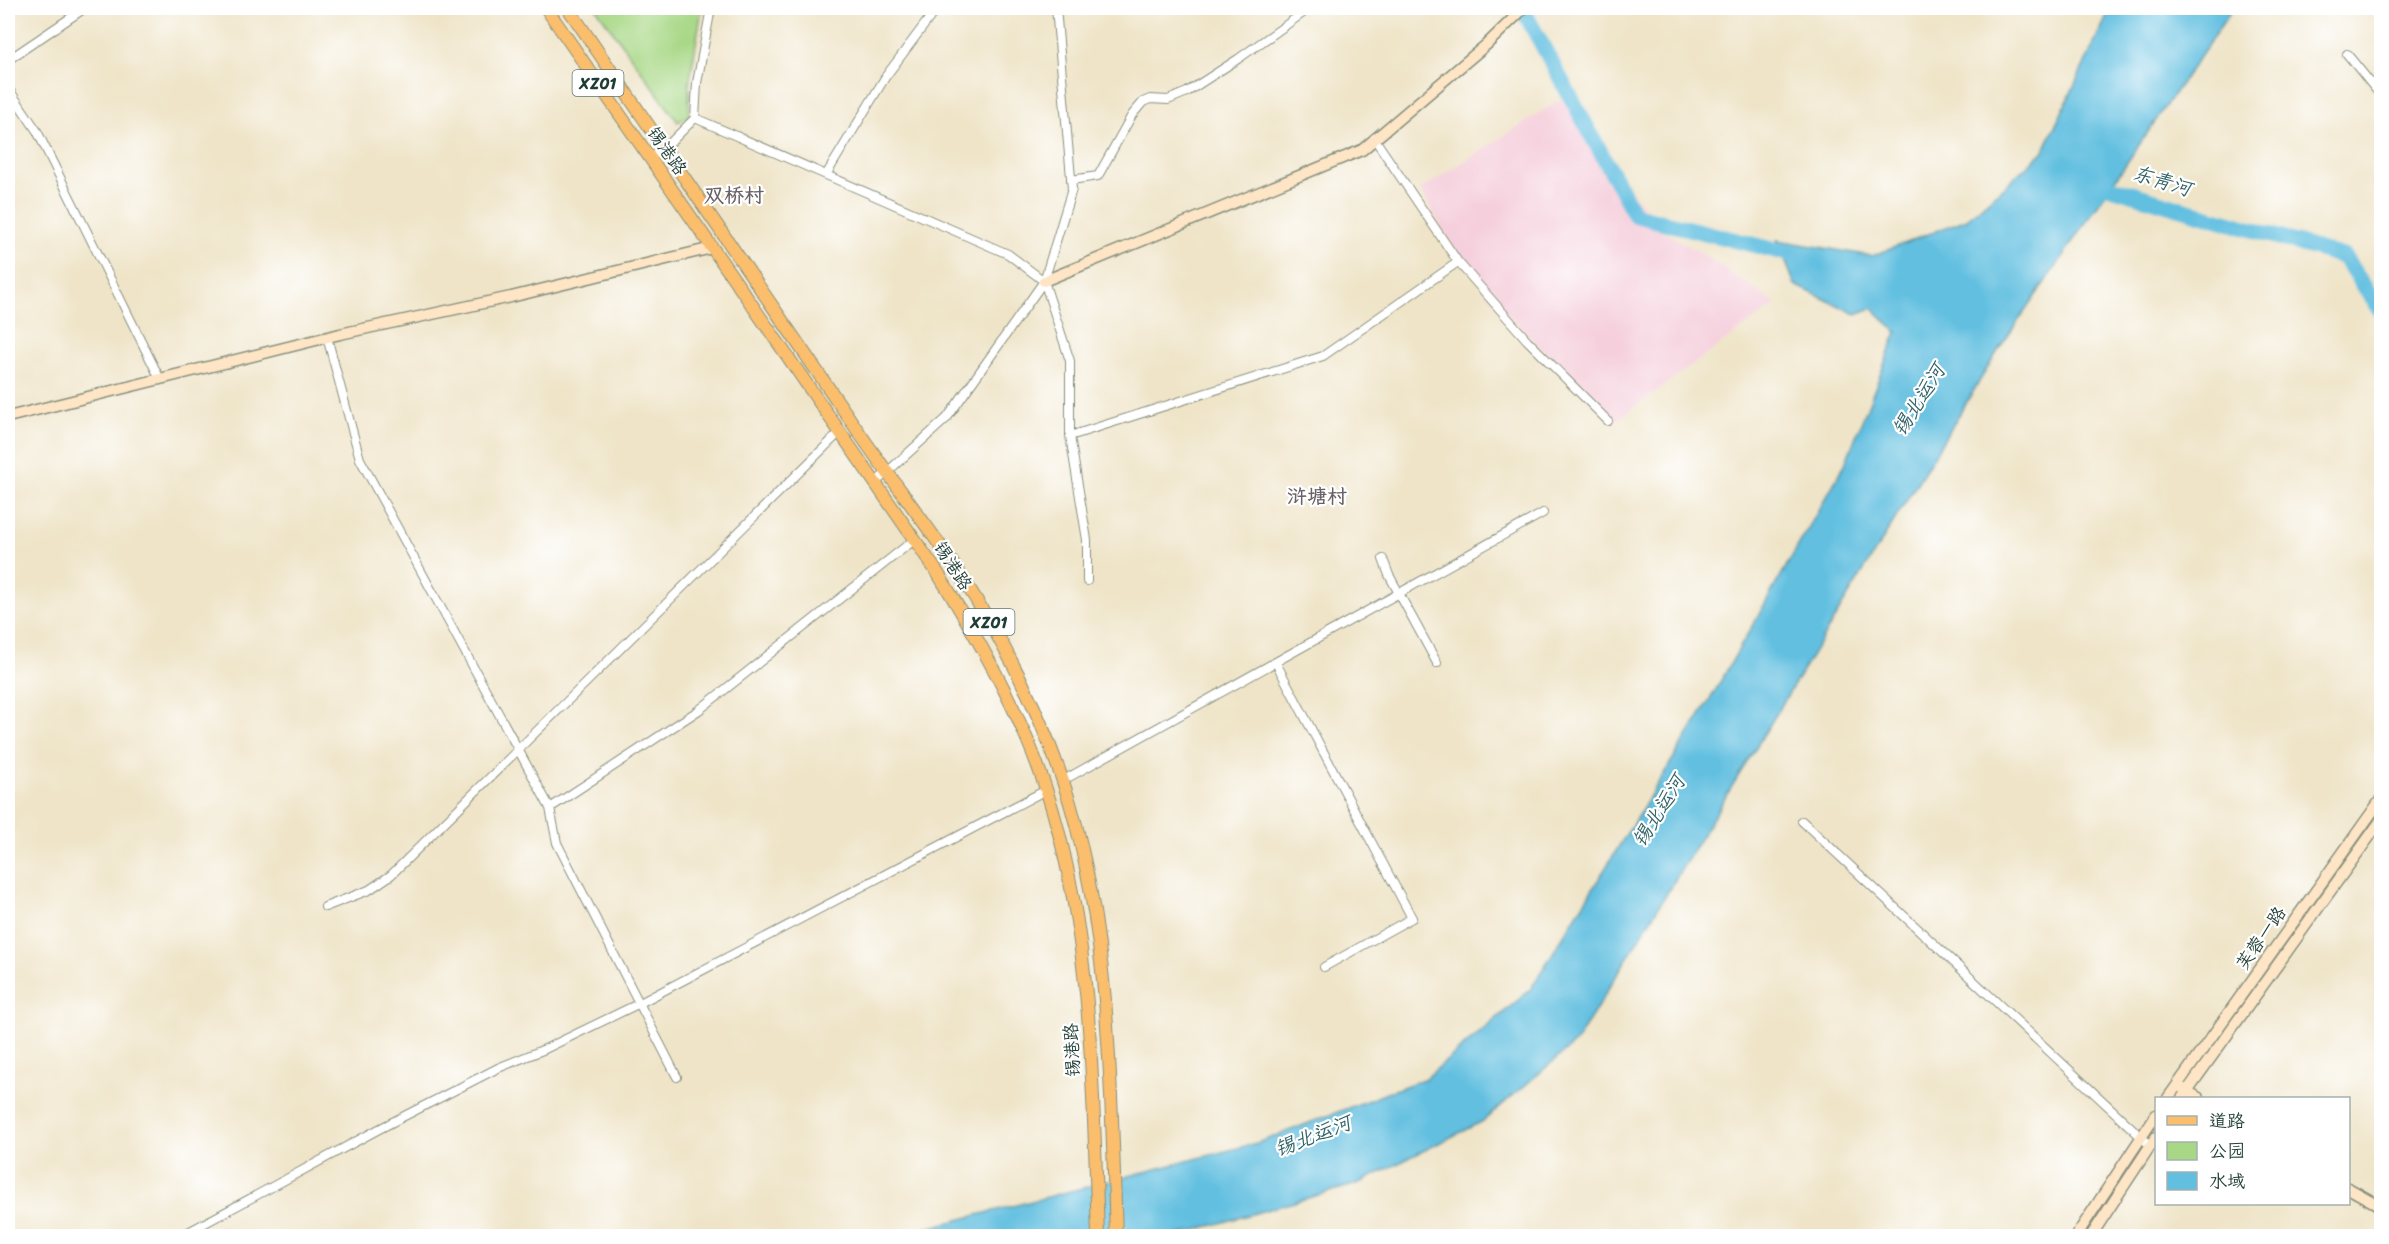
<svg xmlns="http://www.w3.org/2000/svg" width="2389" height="1244" viewBox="0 0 2389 1244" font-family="Sriracha,'LXGW WenKai TC',sans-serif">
<rect width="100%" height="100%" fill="#fff"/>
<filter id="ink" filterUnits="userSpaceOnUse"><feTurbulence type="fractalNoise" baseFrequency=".0167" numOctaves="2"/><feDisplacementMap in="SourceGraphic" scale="12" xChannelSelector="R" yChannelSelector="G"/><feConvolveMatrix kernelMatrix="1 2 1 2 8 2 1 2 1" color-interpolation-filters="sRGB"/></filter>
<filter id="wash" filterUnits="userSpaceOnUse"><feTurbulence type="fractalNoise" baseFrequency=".008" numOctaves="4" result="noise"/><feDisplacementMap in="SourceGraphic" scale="24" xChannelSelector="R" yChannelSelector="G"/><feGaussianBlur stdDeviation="1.35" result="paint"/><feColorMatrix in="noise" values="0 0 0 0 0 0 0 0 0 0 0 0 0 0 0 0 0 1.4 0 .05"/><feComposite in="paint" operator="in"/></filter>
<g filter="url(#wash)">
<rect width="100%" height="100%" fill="#efe4c8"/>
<path fill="#f5cfdb" d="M1561 99 1662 231 1698 251 1776 304 1614 422 1491 298 1453 248 1420 190Z"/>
<path fill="#a8d886" stroke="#648a5d" stroke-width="1.5" d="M596 8H702L689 85V116L678 122Z"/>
<path fill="#62bfe0" stroke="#407e8a" stroke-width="1.5" d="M2111 8H2233L1999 349 1576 1042 1483 1121 1357 1184 1175 1236H896L1257 1143 1426 1078 1530 990 1712 696 1845 464 1897 332 1872 308 1856 314 1795 285 1777 240 1872 256 1967 219 2043 152Z"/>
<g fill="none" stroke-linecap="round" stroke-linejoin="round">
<path stroke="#62bfe0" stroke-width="16" d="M1522 8 1635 215 1802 257
M2090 181 2344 257 2382 312"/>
</g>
</g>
<g filter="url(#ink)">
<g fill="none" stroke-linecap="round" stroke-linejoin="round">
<g stroke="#87907e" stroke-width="10">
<path id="street" d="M2347 54 2382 97
M8 60 85 8
M8 88 37 131 160 379
M695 118 697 83 711 8
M1374 138 1458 262 1527 340 1608 421
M650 158 665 148 695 118 1008 254 1044 281 1070 361V436L1087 540V581
M826 175 886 76 937 8
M1071 180 1098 176 1132 115 1143 102 1150 99 1168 100 1187 92 1238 59 1310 8
M327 337 360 459 550 808 557 843 677 1077
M1070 436 1323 356 1458 262
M875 483 947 418 1044 281 1072 189 1056 8
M1383 559 1389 575 1437 663
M1276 663 1412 918 1324 967
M1062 781 1543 513
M550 808 699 710 914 540
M1802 821 2151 1146
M325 907 369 890 391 875 840 432
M181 1236 379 1129 498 1068 545 1049 640 1003 1046 790"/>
</g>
<g stroke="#87907e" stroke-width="13">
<path id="secondary" d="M1044 281 1362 150 1486 45 1524 8
M8 417 340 334 511 297 712 248
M2182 1088 2199 1098
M2168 1098 2382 798
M2182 1098 2382 819
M2348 1188 2382 1207
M2076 1236 2156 1115
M2091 1236 2156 1137"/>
</g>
<g stroke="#87907e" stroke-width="14">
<path id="primary" d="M546 8 937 572C983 646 1027 724 1052 808 1093 947 1093 1094 1098 1236
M568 8C665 148 762 289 858 431 888 475 921 517 951 561 1001 634 1044 718 1070 803 1111 943 1111 1092 1116 1236"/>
</g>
<use href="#street" stroke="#fff" stroke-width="8"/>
<use href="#secondary" stroke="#fde5c5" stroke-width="10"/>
<use href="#primary" stroke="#fabe6d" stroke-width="12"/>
</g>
</g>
<g text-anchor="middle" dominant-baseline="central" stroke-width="4.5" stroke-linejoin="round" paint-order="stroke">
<g fill="#fff" stroke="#627771" stroke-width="1.5">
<rect x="572.5" y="70" width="51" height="26" rx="4.5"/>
<rect x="963.5" y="609" width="51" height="26" rx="4.5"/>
</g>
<g font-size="16" font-weight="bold" fill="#1f3d34">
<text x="598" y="83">XZ01</text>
<text x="989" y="622">XZ01</text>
</g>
<g font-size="18" fill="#1f3d34" stroke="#fff">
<text transform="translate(667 151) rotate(55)">锡港路</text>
<text transform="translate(953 566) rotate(57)">锡港路</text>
<text transform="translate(2261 938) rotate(-55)">芙蓉一路</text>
<text transform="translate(1072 1050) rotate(-93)">锡港路</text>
</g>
<g font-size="20" font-style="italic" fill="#336468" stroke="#fff">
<text transform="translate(2162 181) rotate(17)">东青河</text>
<text transform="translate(1919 400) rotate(-58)">锡北运河</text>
<text transform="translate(1659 811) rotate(-58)">锡北运河</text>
<text transform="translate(1313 1136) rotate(-21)">锡北运河</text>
</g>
<g font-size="20" font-weight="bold" fill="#696167" stroke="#fff">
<text x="734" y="195">双桥村</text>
<text x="1317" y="496">浒塘村</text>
</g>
</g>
<rect width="2389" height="1244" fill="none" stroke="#fff" stroke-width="30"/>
<rect x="2155" y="1097" width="195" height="108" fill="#ffffff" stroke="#a5b1ae" stroke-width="1.5"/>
<rect x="2167" y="1116" width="30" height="9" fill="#fabe6d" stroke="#a5b1ae" stroke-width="1.5"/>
<text x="2209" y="1127" font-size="18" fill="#1f3d34">道路</text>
<rect x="2167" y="1142" width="30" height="18" fill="#a8d886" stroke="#a5b1ae" stroke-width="1.5"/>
<text x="2209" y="1157" font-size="18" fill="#1f3d34">公园</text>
<rect x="2167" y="1172" width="30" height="18" fill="#62bfe0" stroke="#a5b1ae" stroke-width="1.5"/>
<text x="2209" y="1187" font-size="18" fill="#1f3d34">水域</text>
</svg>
